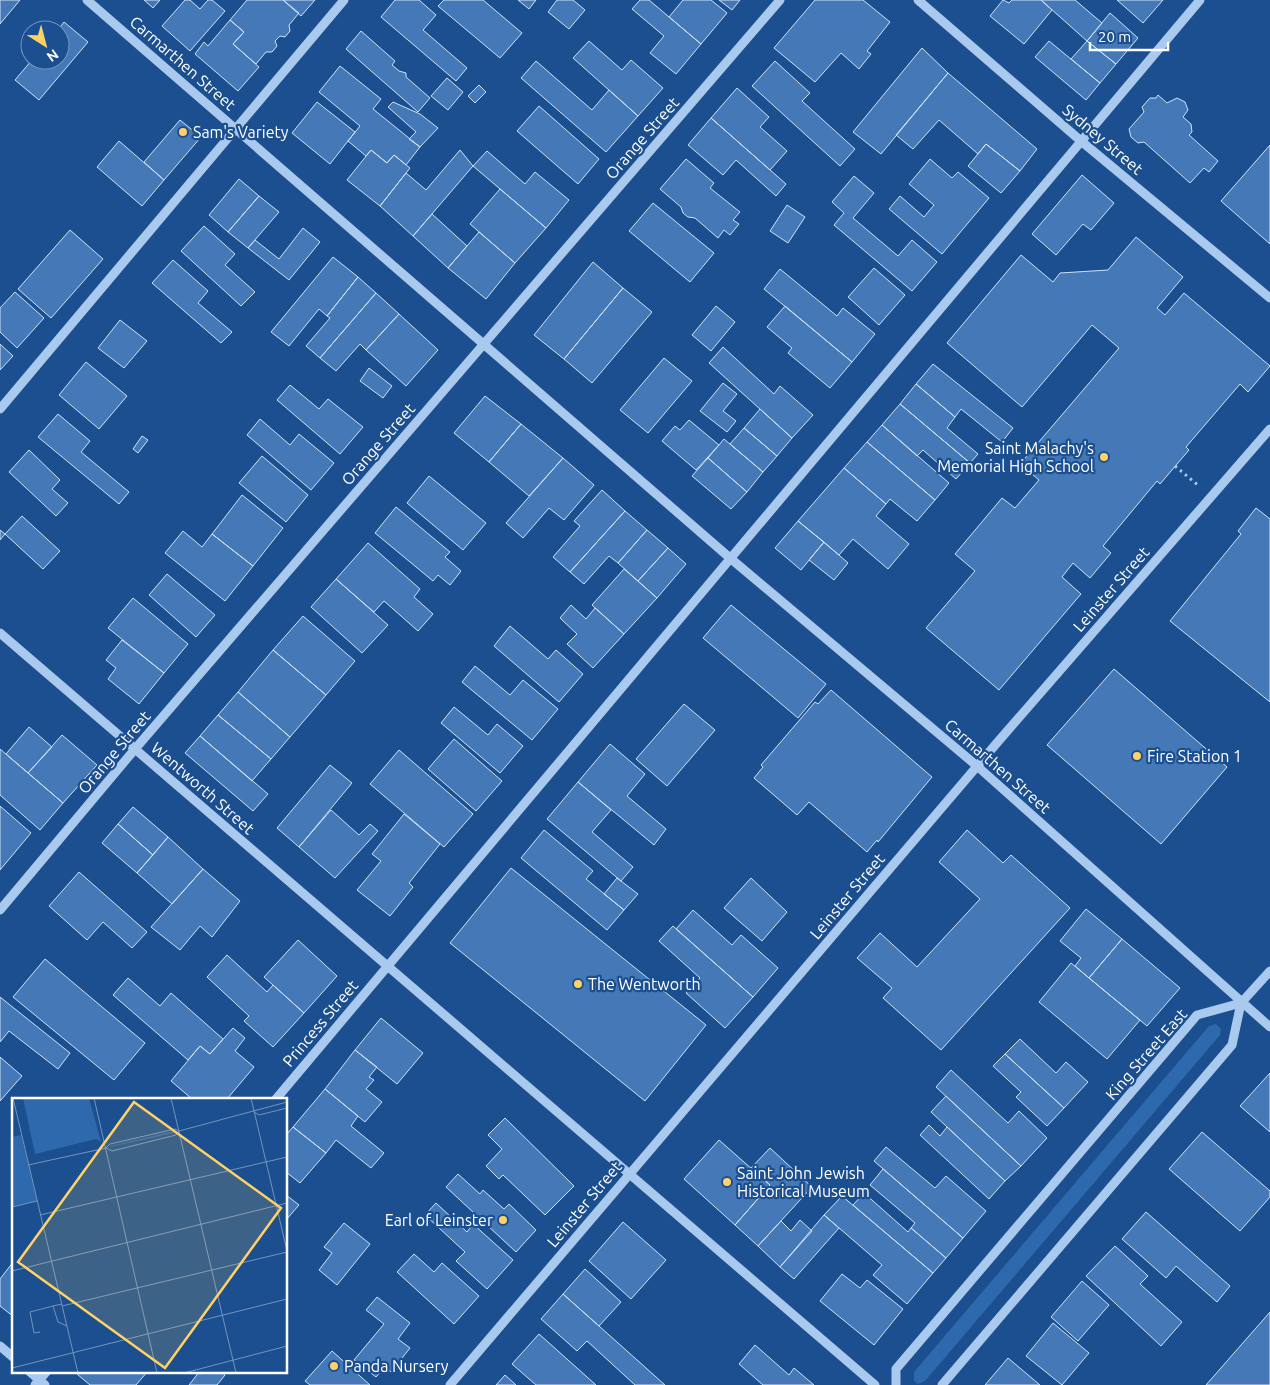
<svg xmlns="http://www.w3.org/2000/svg" width="1270" height="1385" viewBox="0 0 1270 1385" font-family="Ubuntu,sans-serif">
<rect width="100%" height="100%" fill="#1b4f8f"/>
<path fill="#2e69ad" d="M1216 1024 1221 1029 1220 1035 925 1381 918 1384 914 1381V1372L1209 1026Z"/>
<path fill="#4478b7" stroke="#cfe3fa" d="M0 0H20L0 24Z
M144 0H160L153 8Z
M185 0H190L200 9 208 0H212L225 11 190 51 162 26Z
M247 0H283L299 13 289 25 290 31 285 37 280 36 275 41 277 46 272 52H266L256 64 233 44 244 32 230 20Z
M283 0H315L301 16Z
M395 0H419L436 15 423 30 467 68 456 81 381 17Z
M444 0H483L522 33 500 58 438 6Z
M518 0H536L529 9Z
M557 0H573L585 10 569 29 548 12Z
M640 0H649L701 44 676 74 650 53 664 36 632 9Z
M683 0H711L727 13 701 44 669 17Z
M719 0H740L732 10Z
M815 0H863L890 22 867 51 871 54 859 69 841 53 815 82 774 48Z
M1003 0 1009 3 1012 0H1041L1052 10 1024 44 990 16Z
M1041 0H1075L1102 23 1087 41Z
M1117 0H1163L1143 23Z
M1110 13 1138 38 1116 64 1087 41Z
M230 20 244 32 233 44 259 67 238 91 195 54 204 42 208 46Z
M64 22 88 42 39 100 15 80 32 60H60V30H58Z
M361 31 395 61 392 65 399 71 406 73V77L430 98 418 112 346 49Z
M589 41 622 70 631 60 663 88 638 116 573 58Z
M1049 41 1100 83 1086 100 1035 57Z
M1087 41 1116 64 1100 83 1071 59Z
M922 48 948 73 881 154 853 132Z
M536 61 592 110 609 90 638 116 606 152 521 78Z
M775 61 810 93 802 101 855 149 840 166 752 86Z
M340 66 381 99 373 109 420 147 406 165 394 155 387 163 371 150 366 156 348 141 360 126 319 92Z
M948 73 1037 149 1020 171 986 144 978 154 939 120 913 149 896 135Z
M447 78 463 92 448 110 431 96Z
M479 85 486 92 475 103 468 96Z
M737 88 769 117 760 127 787 151 770 170 711 118Z
M1158 95 1167 103 1177 98 1185 102 1188 110 1183 117 1191 124 1192 132 1189 135 1218 161 1209 172 1204 168 1190 183 1144 142 1138 143 1131 137 1129 129 1144 112 1142 107 1150 98H1156Z
M317 102 355 132 330 164 292 133Z
M393 102 420 114 438 128 420 147 409 139 416 132 388 107Z
M539 106 599 159 578 184 517 131Z
M711 118 786 184 776 196 736 160 723 175 688 145Z
M180 120 201 137 164 180 144 162Z
M119 141 164 180 142 206 97 167Z
M986 144 1020 171 1001 193 968 166Z
M1270 145V244L1221 201Z
M371 150 387 163 394 155 410 168 380 206 347 180Z
M460 150 473 166 413 236 380 206 406 173 426 190Z
M487 151 525 184 535 172 569 200 546 228 473 166Z
M686 159 714 183 710 188 740 212 733 220 739 224 730 235 724 230 718 238 695 218 688 217 683 213 681 207 660 189Z
M930 159 952 178 958 172 989 198 942 254 889 209 900 196 924 217 934 205 909 184Z
M1082 175 1114 203 1091 230 1083 224 1056 255 1032 234Z
M854 176 874 193 853 218 898 256 912 240 937 262 912 291 834 225 844 213 832 202Z
M239 179 259 196 228 232 209 215Z
M500 189 546 228 515 263 470 224Z
M259 196 279 212 248 248 228 232Z
M653 203 714 253 690 282 629 231Z
M787 205 805 217 788 243 770 231Z
M432 214 467 246 448 268 413 236Z
M204 226 235 254 225 265 255 292 241 306 181 251Z
M303 228 320 242 289 280 248 248 255 240 279 259Z
M70 230 103 259 51 318 18 289Z
M479 232 515 263 486 299 448 268Z
M1136 237 1183 277 1157 308 1165 315 1184 293 1270 366 1248 392 1240 384 1186 447 1189 450 1160 484 1157 481 1103 546 1111 553 1090 578 1073 563 1062 577 1081 594 999 690 926 628 975 571 955 554 1002 498 1015 508 1039 480 1020 464 1119 348 1092 325 1022 407 947 343 1021 255 1053 282 1060 273 1108 270Z
M333 257 358 277 327 316 319 309 289 346 271 332Z
M173 260 208 291 198 303 232 332 221 343 152 283Z
M593 262 623 288 564 359 534 335Z
M874 268 905 295 879 325 848 297Z
M780 269 837 316 843 308 875 334 852 362 764 289Z
M358 277 376 293 320 358 306 346 330 318 327 316Z
M623 288 652 312 592 383 564 359Z
M15 292 44 318 17 348 0 332V308Z
M376 293 399 314 366 350 360 344 336 371 320 358Z
M716 306 735 322 711 351 692 335Z
M785 306 852 362 830 388 788 353 792 348 767 327Z
M399 314 438 350 406 386 366 350Z
M120 320 147 341 124 368 98 348Z
M0 344 13 356 0 370Z
M723 347 774 394 780 386 813 415 792 438 709 363Z
M664 358 692 381 648 433 620 410Z
M86 362 127 396 99 429 59 395Z
M933 364 1013 428 1002 442 961 409 955 417 916 384Z
M369 368 392 386 383 398 360 381Z
M723 383 737 394 723 411 736 421 727 432 700 411Z
M916 384 955 417 947 428 978 454 970 463 900 404Z
M290 385 319 409 328 399 363 427 340 454 277 400Z
M485 396 521 424 489 462 454 433Z
M900 404 970 463 956 479 923 450 917 456 882 425Z
M760 409 792 438 777 456 744 428Z
M58 414 90 441 81 452 129 492 119 504 38 437Z
M260 419 290 445 299 434 334 463 311 490 247 435Z
M689 420 719 445 696 470 662 441 675 426 680 430Z
M521 424 563 458 529 496 489 462Z
M882 425 949 483 935 500 867 442Z
M744 428 777 456 763 472 730 444Z
M142 436 148 440 138 453 133 449Z
M724 439 763 472 747 492 708 458Z
M867 442 935 500 917 521 890 499 886 504 844 468Z
M29 450 60 480 52 489 68 503 56 516 9 472Z
M262 456 308 495 286 522 239 483Z
M563 458 594 485 564 520 549 508 523 538 506 523Z
M708 458 747 492 731 509 692 476Z
M844 468 886 504 876 516 909 544 888 569 853 539 839 555 798 521Z
M429 476 486 523 463 550 407 503Z
M602 490 625 511 570 572 553 557 580 526 574 521Z
M242 495 283 528 253 566 212 534Z
M396 507 450 552 445 557 461 571 450 585 438 575 433 581 375 533Z
M1256 508 1270 519V702L1170 621 1241 534 1238 531Z
M625 511 647 530 618 563 609 556 584 584 570 572Z
M22 516 60 551 43 569 5 534Z
M798 521 824 542 801 570 775 548Z
M0 530 5 534 0 540Z
M647 530 668 548 638 581 618 563Z
M183 531 202 547 212 534 253 566 225 601 165 553Z
M824 542 848 563 834 580 809 560Z
M368 543 420 589 414 597 433 614 418 631 384 601 374 612 336 579Z
M668 548 686 564 657 598 638 581Z
M624 569 657 598 624 634 592 605Z
M167 574 215 615 196 637 149 595Z
M336 579 388 625 362 653 311 607Z
M133 598 188 644 164 673 108 628Z
M571 605 586 619 595 608 624 634 593 668 567 644 577 634 560 618Z
M731 605 826 684 798 718 703 638Z
M303 616 355 661 326 695 273 650Z
M510 626 548 659 556 650 583 674 559 702 494 646Z
M122 640 164 673 139 704 108 679 116 668 106 660Z
M273 650 326 695 290 737 238 692Z
M475 666 510 695 523 680 558 709 532 740 462 682Z
M1114 669 1227 767 1161 844 1047 745Z
M831 690 932 777 878 842 877 840 867 852 809 802 797 815 754 778 763 767 761 765 815 702 818 704Z
M238 692 290 737 271 759 218 715Z
M684 704 715 730 667 786 636 759Z
M454 707 488 735 497 724 523 746 500 773 441 723Z
M218 715 271 759 252 781 200 736Z
M29 727 52 747 28 773 6 754Z
M62 735 97 765 63 803 28 773Z
M200 736 268 794 253 811 185 753Z
M454 739 502 781 476 811 428 769Z
M610 744 645 774 627 796 666 829 654 845 578 782Z
M0 749 63 803 40 830 0 795Z
M399 750 473 814 444 847 370 784Z
M330 765 352 783 299 847 277 828Z
M578 782 611 810 592 832 633 867 621 881 547 819Z
M0 806 31 833 0 870Z
M133 807 168 837 153 855 118 824Z
M331 810 359 835 370 824 378 831 335 878 299 847Z
M404 814 440 844 409 883 413 887 390 916 357 890 381 861 372 854Z
M118 824 153 855 137 873 102 843Z
M544 830 593 871 586 879 624 910 607 930 521 858Z
M967 830 1003 863 1011 855 1070 908 941 1050 883 998 892 988 857 958 880 933 917 967 980 899 939 862Z
M168 837 203 869 172 904 137 873Z
M511 868 706 1025 645 1101 450 943Z
M203 869 240 901 212 937 200 926 180 950 151 927Z
M79 872 147 932 132 948 103 922 87 940 49 906Z
M617 878 638 894 624 910 604 894Z
M751 878 787 912 762 941 724 908Z
M1086 909 1122 939 1089 978 1075 966 1081 958 1060 941Z
M693 910 732 945 741 935 778 968 753 997 676 929Z
M673 926 753 997 725 1028 686 993 700 978 659 941Z
M1122 939 1180 988 1147 1026 1089 978Z
M298 940 337 976 304 1013 264 977Z
M227 955 267 992 273 985 304 1013 273 1047 244 1021 249 1016 207 977Z
M45 959 145 1043 114 1080 13 997Z
M1071 963 1140 1020 1107 1059 1039 1002Z
M128 978 160 1006 171 993 223 1039 210 1054 200 1046 188 1060 113 995Z
M0 997 70 1053 58 1069 9 1031 0 1042Z
M381 1018 423 1053 397 1084 355 1050Z
M233 1028 245 1038 235 1051 254 1067 227 1099H192L171 1081 200 1046 210 1054Z
M1020 1039 1056 1073 1066 1062 1088 1082 1064 1108 1005 1054Z
M355 1050 377 1067 369 1077 374 1080 366 1089 382 1102 365 1122 325 1089Z
M1005 1054 1064 1108 1047 1126 1016 1097 1021 1092 993 1066Z
M0 1057 22 1076 0 1101Z
M951 1070 1008 1123 1019 1111 1047 1138 1021 1166 936 1087Z
M1270 1073V1132L1240 1106Z
M325 1089 358 1116 351 1126 384 1153 371 1168 336 1140 326 1153 293 1127Z
M946 1096 1021 1166 1005 1181 931 1112Z
M505 1118 574 1186 545 1215 503 1175 499 1179 486 1166 502 1149 488 1135Z
M929 1125 940 1136 947 1127 1005 1181 989 1199 920 1135Z
M293 1127 326 1153 300 1183 286 1172V1135Z
M1202 1132 1270 1191V1197L1240 1231 1169 1169Z
M719 1140 770 1185 735 1225 684 1179Z
M886 1147 935 1188 946 1176 986 1211 963 1238 874 1161Z
M770 1148 812 1187 758 1246 735 1225 770 1185 751 1168Z
M883 1169 963 1238 946 1258 911 1228 915 1223 870 1185Z
M458 1174 480 1194 483 1190 504 1209 509 1204 536 1230 516 1252 446 1187Z
M864 1193 908 1232 911 1228 946 1258 933 1273 853 1205Z
M286 1195 299 1205 286 1220Z
M842 1196 933 1273 907 1304 873 1275 882 1265 824 1215Z
M436 1203 467 1232 473 1224 513 1260 487 1289 456 1261 465 1252 425 1215Z
M1146 1212 1230 1286 1217 1302 1176 1266 1166 1278 1122 1239Z
M824 1215 839 1228 794 1279 780 1267Z
M800 1220 812 1231 780 1267 758 1246 781 1221 791 1231Z
M623 1222 666 1260 631 1299 589 1261Z
M344 1223 370 1244 337 1285 319 1270 332 1253 324 1247Z
M1115 1246 1148 1276 1140 1284 1182 1322 1161 1346 1086 1276Z
M414 1254 434 1272 442 1263 479 1296 454 1324 397 1272Z
M14 1261V1317L0 1306V1279Z
M585 1269 621 1302 599 1326 563 1294Z
M842 1274 860 1288 867 1280 903 1309 874 1345 820 1301Z
M1082 1281 1109 1305 1078 1341 1051 1317Z
M563 1294 599 1326 665 1385H635L587 1341 577 1351 541 1319Z
M377 1297 410 1323 398 1339 410 1348 391 1372 385 1367 376 1377 354 1360 384 1324 366 1310Z
M1270 1312V1385H1206Z
M1053 1323 1089 1353 1062 1385 1026 1356Z
M539 1334 596 1385H536L512 1364Z
M755 1345 789 1375 794 1368 814 1385H763L739 1364Z
M332 1351 370 1385H310L305 1381Z
M1008 1358 1040 1385H985Z
M79 1371H148L136 1385H90L77 1374Z
M200 1371H220L225 1375 217 1385H189Z
M505 1375 516 1385H496Z"/>
<g fill="none" stroke-linecap="round" stroke-linejoin="round">
<path stroke="#a9c9ee" stroke-width="3" stroke-dasharray="2.5 4" stroke-linecap="butt" d="M1175 466 1199 486"/>
<path stroke="#a9c9ee" stroke-width="9" d="M87 0 730 558 977 766 1270 1027
M918 0 1081 141 1270 298
M0 409 344 0
M0 633 875 1385
M0 910 135 749 780 0
M276 1099 1200 0
M0 1346 14 1358
M29 1371 45 1385
M35 1385 47 1371
M450 1385 996 744 1270 429
M896 1385V1369L1197 1015 1241 1003
M942 1385 1232 1045 1241 1003 1270 971"/>
</g>
<g fill="#ffd166" stroke="#1b4f8f" stroke-width="2">
<circle cx="183" cy="132" r="5"/>
<circle cx="1104" cy="457" r="5"/>
<circle cx="1137" cy="756" r="5"/>
<circle cx="578" cy="984" r="5"/>
<circle cx="727" cy="1182" r="5"/>
<circle cx="503" cy="1220" r="5"/>
<circle cx="334" cy="1366" r="5"/>
</g>
<g text-anchor="middle" dominant-baseline="central" stroke-width="4.5" stroke-linejoin="round" paint-order="stroke">
<g font-size="16" fill="#fff" stroke="#1b4f8f">
<text transform="translate(183 63) rotate(41)">Carmarthen Street</text>
<text transform="translate(642 138) rotate(-49)">Orange Street</text>
<text transform="translate(1103 139) rotate(40)">Sydney Street</text>
<text transform="translate(378 444) rotate(-49)">Orange Street</text>
<text transform="translate(1111 589) rotate(-49)">Leinster Street</text>
<text transform="translate(114 752) rotate(-50)">Orange Street</text>
<text transform="translate(998 766) rotate(41)">Carmarthen Street</text>
<text transform="translate(203 788) rotate(41)">Wentworth Street</text>
<text transform="translate(847 896) rotate(-50)">Leinster Street</text>
<text transform="translate(320 1023) rotate(-50)">Princess Street</text>
<text transform="translate(1146 1054) rotate(-49)">King Street East</text>
<text transform="translate(584 1204) rotate(-50)">Leinster Street</text>
</g>
<g font-size="16" fill="#fff" stroke="#1b4f8f" text-anchor="start">
<text x="193" y="132">Sam's Variety</text>
<text x="1094" y="448" text-anchor="end">Saint Malachy's<tspan x="1094" dy="18">Memorial High School</tspan></text>
<text x="1147" y="756">Fire Station 1</text>
<text x="588" y="984">The Wentworth</text>
<text x="737" y="1173">Saint John Jewish<tspan x="737" dy="18">Historical Museum</tspan></text>
<text x="493" y="1220" text-anchor="end">Earl of Leinster</text>
<text x="344" y="1366">Panda Nursery</text>
</g>
</g>
<g transform="translate(12 1098)">
<rect width="275" height="275" fill="#1b4f8f"/>
<path d="M11 0H77L89 44 84 41 23 56ZM162 33V35L98 49 99 48ZM9 37 25 103 0 109V39Z" fill="#2e69ad"/>
<path fill="none" stroke="#7695bc" stroke-width="1" d="M1 0 66 275M82 0 145 275M159 0 224 275M239 0 275 153M242 14 247 17 275 10M94 50 100 53 164 37 167 33 275 4M16 67 94 50 98 46 163 31 167 33M0 109 25 103M28 117 275 59M0 173 275 105M50 206 41 208 46 224 55 228M50 208 275 154M28 234 22 235 18 214 41 208M0 270 275 201M172 275 275 248"/>
<path fill="#ffd166" fill-opacity="0.15" stroke="#ffd166" stroke-width="2.5" d="M122 4 269 110 153 270 6 164Z"/>
<rect width="275" height="275" fill="none" stroke="#fff" stroke-width="2.5"/>
</g>
<g transform="translate(45 45) rotate(144)"><circle r="24" fill="#1b4f8f" stroke="#7695bc"/>
<path d="M0-4L9 19L0 12L-9 19Z" fill="#ffd166"/>
<text y="-8" font-size="14" font-weight="bold" text-anchor="middle" fill="#ffffff">N</text>
</g>
<path d="M1090 42v8h78v-8" fill="none" stroke="#ffffff" stroke-width="2.5"/>
<text x="1098" y="42" font-size="15" fill="#ffffff" stroke="#1b4f8f" stroke-width="4" paint-order="stroke">20 m</text>
</svg>
